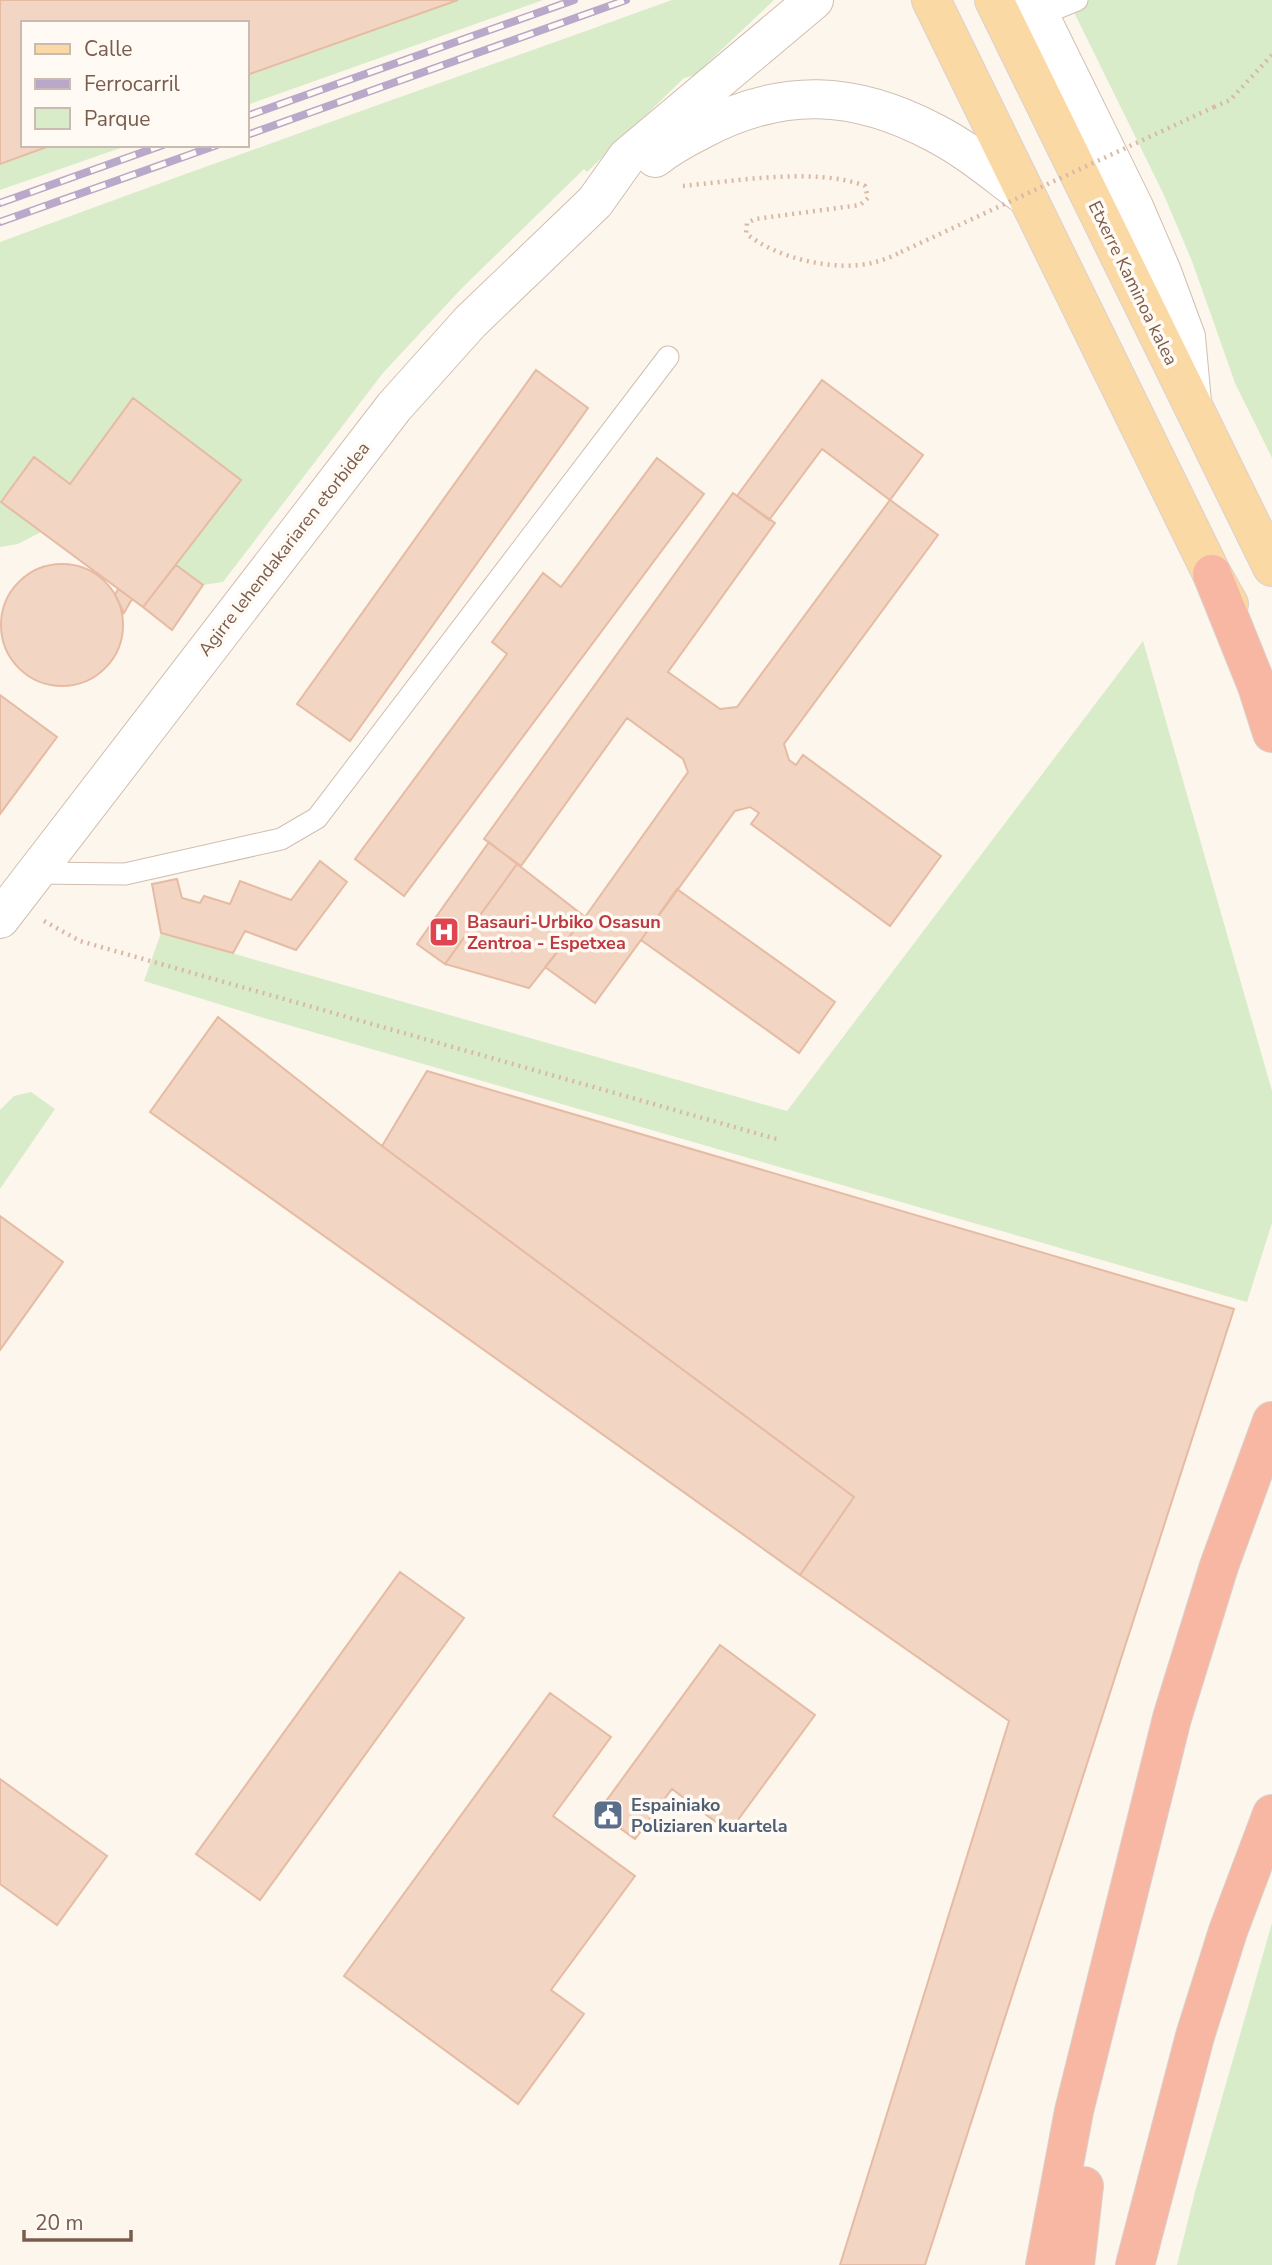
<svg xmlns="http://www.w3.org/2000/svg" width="1272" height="2265" viewBox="0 0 1272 2265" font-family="'Nunito Sans',sans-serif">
<rect width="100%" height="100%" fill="#fdf6ec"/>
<path fill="#d8ecc9" d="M458 0H543L247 105V75Z
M672 0H774L695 75 684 78 587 172 584 169 461 289 383 373 223 582 203 585 176 565 240 480 70 484 34 457 1 502 41 532 18 544 0 547V242C223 159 448 81 672 0Z
M1068 0H1272V458L1235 383 1192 261 1163 193Z
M52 145H129L0 190V164Z
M1143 641 1272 1091V1223L1247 1302 264 1018 144 981 161 933 787 1111Z
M31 1092 55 1109 0 1189V1110L14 1096Z
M1272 1923V2265H1177L1195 2192Z"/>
<path fill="#f3d5c3" stroke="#e6bba3" stroke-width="2" d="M0 0H458L247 75V23H23V145H52L0 164Z
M536 370 588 408 350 741 297 704Z
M822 380 923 455 890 500 822 449 769 520 737 496Z
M133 398 241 480 143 607 1 502 34 457 70 484Z
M657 458 704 494 404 896 355 859 507 654 492 642 543 573 561 587Z
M733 493 775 523 668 672 720 709 737 707 890 500 938 535 784 744 789 760 796 765 803 755 941 856 890 926 751 824 759 813 750 807 735 811 595 1003 545 967 585 917 688 772 683 759 627 718 521 866 484 839Z
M1 625a61 61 0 1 1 122 0a61 61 0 1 1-122 0Z
M176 565 203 585 172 630 143 607Z
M118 589 132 599 124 613 115 595Z
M0 695 57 737 0 814Z
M489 842 517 864 445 964 417 944Z
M320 861 347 882 296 950 245 931 233 953 161 933 152 884 177 879 182 898 200 903 204 896 230 904 240 881 291 900Z
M517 864 585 917 529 988 445 964Z
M677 889 835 1002 799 1053 641 940Z
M218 1017 382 1146 854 1497 800 1575 150 1112Z
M427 1071 1234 1309 925 2265H840L1009 1721 800 1575 854 1497 382 1146Z
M0 1216 63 1262 0 1350Z
M400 1572 464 1618 260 1900 196 1854Z
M720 1645 815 1715 729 1832 672 1789 635 1839 598 1812Z
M550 1693 611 1737 553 1816 635 1876 551 1990 584 2014 518 2104 344 1976Z
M0 1779 107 1856 57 1925 0 1884Z"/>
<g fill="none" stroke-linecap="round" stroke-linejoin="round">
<g stroke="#d1beb0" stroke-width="23">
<path id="service" d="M1040 15 1077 0
M35 873 125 874 281 839 317 818 668 357"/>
</g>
<g stroke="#d1beb0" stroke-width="40">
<path id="minor" d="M655 158C669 147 685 138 701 130 782 87 854 90 935 133 968 150 997 175 1027 197
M0 919 394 407 470 322 595 202 627 157 814 0"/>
</g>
<g stroke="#d1beb0" stroke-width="40">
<path id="tertiary" d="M1032 0 1134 207 1162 272 1186 337 1192 402"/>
</g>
<g stroke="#dad1cd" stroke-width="40">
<path id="primary" d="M931 0 1212 574 1229 604
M994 0 1272 567"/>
</g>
<g stroke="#dad1cd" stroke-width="40">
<path id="motorway" d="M1212 574 1257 686 1272 733
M1045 2265 1074 2111 1172 1718 1219 1566 1272 1421
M1075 2265 1084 2186
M1135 2265 1195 2036 1228 1931 1272 1814"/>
</g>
<path stroke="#d9b8a5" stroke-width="4.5" stroke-dasharray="2 5" stroke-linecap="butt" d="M1214 107 1230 100 1272 55
M683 186C734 181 817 167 865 186L868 198 860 205 755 219 747 223 746 233C774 258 838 273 875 262 884 260 893 256 901 252
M44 921 80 941 780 1140"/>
<use href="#service" stroke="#fff" stroke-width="21"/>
<use href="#minor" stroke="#fff" stroke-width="38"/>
<use href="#tertiary" stroke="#fff" stroke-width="38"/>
<use href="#primary" stroke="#fbd9a5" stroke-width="38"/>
<use href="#motorway" stroke="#f7b7a3" stroke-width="38"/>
<g stroke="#b9a8c9" stroke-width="8">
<path id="rail" d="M247 116 574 0
M247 135 626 0
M0 203 163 145
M0 222 217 145"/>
</g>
<use href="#rail" stroke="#fffaf3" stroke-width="5" stroke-dasharray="16" stroke-linecap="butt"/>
<path stroke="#d9b8a5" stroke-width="4.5" stroke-dasharray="2 5" stroke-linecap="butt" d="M901 252 1214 107"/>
</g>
<defs>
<g id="hospital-square" transform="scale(1.575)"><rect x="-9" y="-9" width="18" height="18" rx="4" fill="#e0444e" stroke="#fffaf3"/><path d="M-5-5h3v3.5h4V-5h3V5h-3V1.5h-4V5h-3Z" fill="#fff"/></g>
<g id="civic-square" transform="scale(1.575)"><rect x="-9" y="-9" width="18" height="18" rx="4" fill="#5c6f8a" stroke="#fffaf3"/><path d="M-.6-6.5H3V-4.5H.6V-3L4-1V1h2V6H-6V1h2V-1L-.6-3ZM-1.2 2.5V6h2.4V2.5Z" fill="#fff"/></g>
</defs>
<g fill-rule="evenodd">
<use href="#hospital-square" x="444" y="932"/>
<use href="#civic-square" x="608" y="1815"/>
</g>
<g text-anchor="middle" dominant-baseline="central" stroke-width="7" stroke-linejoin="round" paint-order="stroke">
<g font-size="18" fill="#7a5c4d" stroke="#fffaf3">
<text transform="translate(1133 283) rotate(64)">Etxerre Kaminoa kalea</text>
<text transform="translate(284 549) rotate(-52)">Agirre lehendakariaren etorbidea</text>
</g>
<g font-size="18" font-weight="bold" fill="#be3a42" stroke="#fffaf3" text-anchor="start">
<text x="467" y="922">Basauri-Urbiko Osasun<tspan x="467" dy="21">Zentroa - Espetxea</tspan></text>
</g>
<g font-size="18" font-weight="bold" fill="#4e5e75" stroke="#fffaf3" text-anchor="start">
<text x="631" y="1805">Espainiako<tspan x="631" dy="21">Poliziaren kuartela</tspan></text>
</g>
</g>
<rect x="21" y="21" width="228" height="126" fill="#fffaf3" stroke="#cabbb1" stroke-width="2"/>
<rect x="35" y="44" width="35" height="10" fill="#fbd9a5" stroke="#cabbb1" stroke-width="2"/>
<text x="84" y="56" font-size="21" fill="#7a5c4d">Calle</text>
<rect x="35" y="79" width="35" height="10" fill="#b9a8c9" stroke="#cabbb1" stroke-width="2"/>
<text x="84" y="91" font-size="21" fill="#7a5c4d">Ferrocarril</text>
<rect x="35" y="108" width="35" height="21" fill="#d8ecc9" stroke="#cabbb1" stroke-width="2"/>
<text x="84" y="126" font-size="21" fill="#7a5c4d">Parque</text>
<path d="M24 2230v10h107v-10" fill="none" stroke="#7a5c4d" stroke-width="3.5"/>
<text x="35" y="2230" font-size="21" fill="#7a5c4d" stroke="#fffaf3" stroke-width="5" paint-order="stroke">20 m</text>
</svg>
